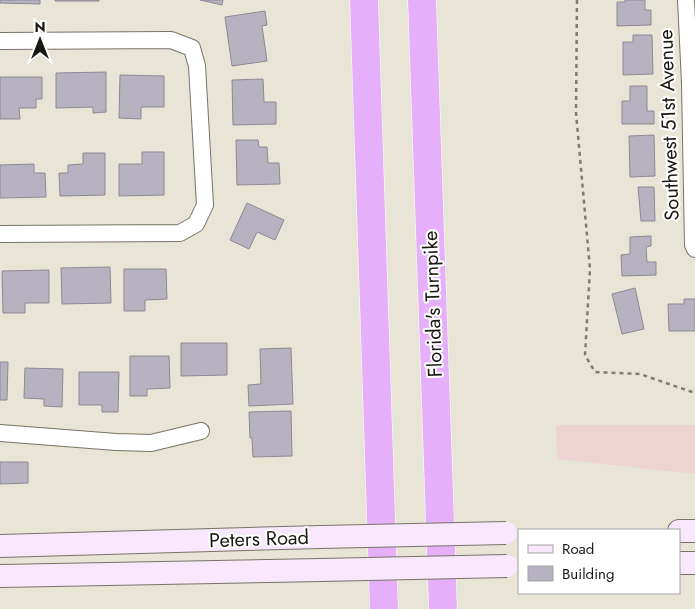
<svg xmlns="http://www.w3.org/2000/svg" width="695" height="609" viewBox="0 0 695 609" font-family="Jost,sans-serif">
<rect width="100%" height="100%" fill="#e8e5d6"/>
<path fill="#eed4d1" d="M556 425H695V474L557 459Z"/>
<path fill="#b6b2c0" stroke="#8c8895" d="M0 0H40V4L0 3Z
M55 0H99V1H55Z
M200 0H223L222 5Z
M625 0H645V10H651V25L617 26V2H625Z
M265 11 267 25 262 26 267 61 232 66 225 17Z
M633 35H652L653 74 623 75V42H633Z
M106 72V112L93 113V107L56 108V73Z
M120 75 164 76V107H141V119L119 118Z
M0 77H42V99H36V108H19L20 119H0Z
M263 79 264 102H276V124L233 125 232 80Z
M630 86H647V111H654V124H622V101H630Z
M654 135 655 176 630 177 629 136Z
M236 140H258L259 147H267L268 163H279L280 184 237 185Z
M142 152H164V195L119 196V164H142Z
M83 153H105V195L60 196 59 173H68V165L83 164Z
M34 164V173H45L46 197 0 198V165Z
M638 187H654L655 221H641Z
M247 203 284 220 275 240 257 232 249 249 230 240Z
M651 236V246L646 247 647 262H656V275L622 276 621 255 630 254V237Z
M110 267 111 303 62 304 61 268Z
M124 269H166L167 299 145 300V311H124Z
M49 270V303H25V313H3L2 271Z
M635 288 644 329 622 334 612 294Z
M684 299H695V331H669L668 304H684Z
M181 343H227V375L181 376Z
M291 348 293 404 249 406 248 385 261 384 260 349Z
M130 356H169L170 388 147 389V396H130Z
M0 362H8L7 400H0Z
M25 368 63 369 62 407 44 406V399L24 398Z
M79 372H119L118 412H102V405H79Z
M291 411 292 456 253 457 252 438H250L249 412Z
M0 462H28V483L0 484Z"/>
<g fill="none" stroke-linecap="round" stroke-linejoin="round">
<g stroke="#777467" stroke-width="18">
<path id="minor" d="M686 0 690 83 693 245 695 249
M0 41 171 40 192 48 197 66 205 205 196 224 180 233 0 234
M0 433 116 442 151 443 201 431"/>
</g>
<g stroke="#777467" stroke-width="24">
<path id="secondary" d="M679 531H695
M0 546 320 537
M679 563H695
M0 576 321 570"/>
</g>
<g stroke="#fff" stroke-width="29">
<path id="motorway" d="M364 0 384 609
M422 0 443 609"/>
</g>
<path stroke="#7e7c72" stroke-width="2.5" stroke-dasharray="4 4" stroke-linecap="butt" d="M577 0 576 113 590 269 585 355 595 372 640 374 695 393"/>
<use href="#minor" stroke="#fff" stroke-width="16"/>
<use href="#secondary" stroke="#f8e7fd" stroke-width="22"/>
<use href="#motorway" stroke="#e6aff9" stroke-width="28"/>
<g stroke="#777467" stroke-width="24" stroke-linecap="butt">
<path id="secondary-bridge" d="M320 537 506 533
M321 570 507 566"/>
</g>
<use href="#secondary-bridge" stroke="#f8e7fd" stroke-width="22"/>
</g>
<g text-anchor="middle" dominant-baseline="central" stroke-width="4" stroke-linejoin="round" paint-order="stroke">
<g font-size="20" fill="#191813" stroke="#fff">
<text transform="translate(669 125) rotate(-92)">Southwest 51st Avenue</text>
<text transform="translate(433 304) rotate(-92)">Florida's Turnpike</text>
<text transform="translate(259 539) rotate(-2)">Peters Road</text>
</g>
</g>
<rect x="518" y="529" width="162" height="65" fill="#ffffff" stroke="#a3a3a1"/>
<rect x="528" y="545" width="25" height="8" fill="#f8e7fd" stroke="#a3a3a1"/>
<text x="562" y="554" font-size="15" fill="#191813">Road</text>
<rect x="528" y="566" width="25" height="15" fill="#b6b2c0" stroke="#a3a3a1"/>
<text x="562" y="579" font-size="15" fill="#191813">Building</text>
<g transform="translate(40 40)" stroke="#ffffff" stroke-width="4" paint-order="stroke">
<path d="M0-4L9 19L0 12L-9 19Z" fill="#191813"/>
<text y="-8" font-size="14" font-weight="bold" text-anchor="middle" fill="#191813">N</text>
</g>
</svg>
